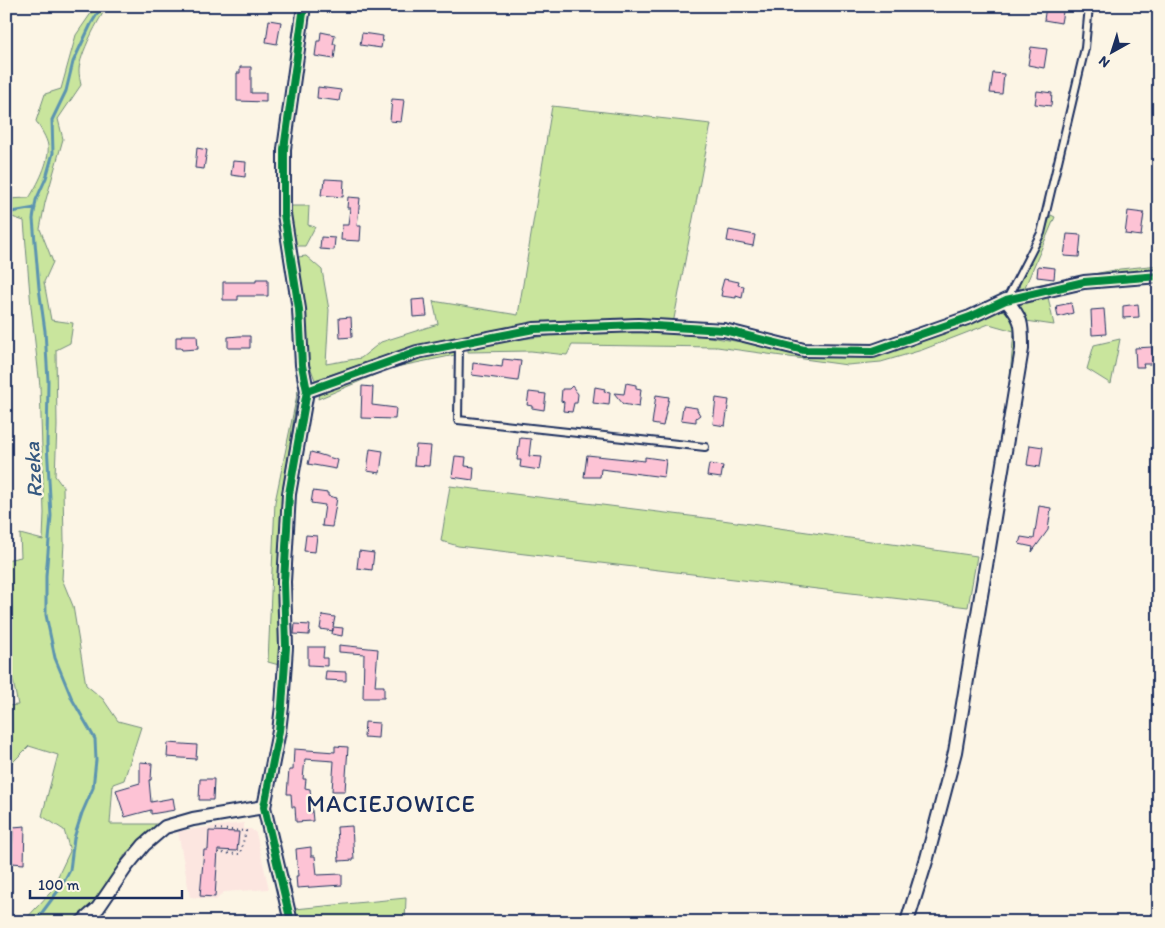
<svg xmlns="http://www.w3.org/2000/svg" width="1165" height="928" viewBox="0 0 1165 928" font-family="Itim,sans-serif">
<rect width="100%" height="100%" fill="#fcf5e5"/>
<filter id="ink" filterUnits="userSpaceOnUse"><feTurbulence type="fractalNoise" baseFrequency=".02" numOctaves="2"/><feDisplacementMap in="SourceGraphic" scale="10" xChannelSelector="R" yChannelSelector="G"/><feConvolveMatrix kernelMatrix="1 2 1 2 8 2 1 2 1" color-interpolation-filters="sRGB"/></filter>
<g filter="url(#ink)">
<path fill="#fce6e0" d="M244 823V829H251L256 833 269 889 224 892 216 900 190 897 178 831Z"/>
<path fill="#c9e59d" stroke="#728a7e" d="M96 6H108C99 17 79 56 79 70 79 75 80 80 81 85L58 119 63 139 45 203 40 229 53 262 44 282 51 320 73 323 70 343 56 350 57 426 55 476 63 487 64 542 62 579 73 606 86 685 103 699 118 721 141 727 124 780 113 784 110 824H161L148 832 126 853 95 903 72 922H23L50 893 70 851 64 830 42 816 58 755 29 746 13 762 6 760V706L18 705 6 647V560L21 557 20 534 43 540 44 513 40 386 31 307 24 221 12 217 6 223V199L29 198C37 186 50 161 48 146 47 138 40 128 36 121L45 94 61 89 76 35Z
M552 106 711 124 673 324 520 326 417 345 315 380 305 353 298 257 306 256 322 270 329 310 326 364 361 358 381 342 438 324 433 301 518 315Z
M288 206H309L308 225 315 227 305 246H295Z
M1051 215 1055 217 1025 287 1120 269 1159 265V272L1024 292 1020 289 1019 284 1043 236Z
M1048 297 1054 325 1026 321 1024 315 1016 304Z
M1002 310 1012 313 1018 329 1007 409 1014 331 989 324 922 350 881 362 847 365 717 347 572 345 567 355 531 351 468 352V346L554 335 633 332 697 335 836 357 869 355 946 330 948 333 964 327V324Z
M1120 339 1111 384 1087 369 1094 345Z
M454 349 455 355 391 368 318 399 319 393 416 357Z
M298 390 289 451 281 540 279 665 268 662 275 502Z
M450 486 722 520 977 556 968 607 458 546 441 541Z
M406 898 405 922H299L295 909Z"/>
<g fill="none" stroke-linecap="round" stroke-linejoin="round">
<path stroke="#5c94b0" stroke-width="3" d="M6 213 35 208
M35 922 61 887 70 870 74 838 82 813 93 788 96 760 95 739 72 699 55 658 46 615V576L51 516 47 443 48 381 45 331 39 288 33 219 36 200 46 178 53 153 52 120 66 91 73 62 81 45 91 24 102 6"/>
</g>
<path fill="#fdc3d5" stroke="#1b2f5e" d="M1046 6H1064L1061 23 1044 20Z
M269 20 281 22 277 44 266 42Z
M321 32 335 35 333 44H336L334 59 315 56 317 41H320Z
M362 33 383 36 381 48 360 45Z
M1031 47 1047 49 1044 68 1028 65Z
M240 67H251V93H266V102L237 101V73H240Z
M993 73 1004 74 1002 94 990 93Z
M318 87 341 90 339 101 317 98Z
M1037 91 1052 93 1051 106 1035 104Z
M392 99 404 100 401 122 390 121Z
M197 148 207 150 204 169 195 168Z
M233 161 246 162 245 177 231 175Z
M325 179 344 180 343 197 321 195 322 188H324Z
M348 197 360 198 357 226H361L360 241 341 240 342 225H348L350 208H347Z
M1128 211 1144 213 1141 236 1125 234Z
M729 230 755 235 753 246 727 241Z
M1067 234 1081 235 1079 257 1064 256Z
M321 237 335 238 334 250 320 249Z
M1038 266 1055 268 1054 279 1037 277Z
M256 279H268V296H238V300H223V282H256Z
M724 279 739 282 738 285 744 286 742 298 736 296V298L721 296 722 291 721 290Z
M425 299 427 316 413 317 412 300Z
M1071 303 1073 313 1058 317 1056 306Z
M1138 304 1139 317 1123 318V306Z
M1104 309 1106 334 1092 335 1091 310Z
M351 317 352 337 340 338 339 318Z
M181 335H197L198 349 182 350 181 348H176V337H181Z
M239 336H250V348H228V337Z
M1152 347 1153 364H1143L1144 367H1136L1135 348Z
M503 359 521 361 518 381 472 375 473 363 502 367Z
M626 383 636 385V388L641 389 639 407 623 404 614 393 624 394Z
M362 386 373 387 372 405 396 408 395 419 361 418Z
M572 386 578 394 577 403H574L572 412 563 411 564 402 561 401 562 389H569Z
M595 387 605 389 604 391 610 392 609 405 593 403Z
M529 392 546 394 544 410 532 408V406L527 405Z
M656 395 669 397 663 426 652 424Z
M716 398 729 400 725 426 713 424Z
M683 406 697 408V410L700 415 696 418V422L681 420Z
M520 438 531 439 529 456 542 457 540 470 520 467 521 460H517Z
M416 445 431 446 429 466 414 465Z
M1030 445 1043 447 1040 467 1027 465Z
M370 449 383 451 380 473 367 471Z
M311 452 338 460 336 469 308 464Z
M587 455 645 461V457L666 460 664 477 601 469 600 477H584Z
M455 456 466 457 465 466 474 467 473 480 452 477Z
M709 464 723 466 721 478 707 476Z
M313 491 328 493V496L337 498 332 527 322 526 325 505 311 503Z
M1039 506 1051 508 1048 530 1032 552 1033 547 1019 544 1021 537 1034 539Z
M306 535 317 536 315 552 304 551Z
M359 551 374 553 372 570 357 568Z
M322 615 335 617 333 627 343 628 342 636 332 634 333 628V631L320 629Z
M295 624 310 625 309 635 294 634Z
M339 645 378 649 375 686H384V698H363L364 654 339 652Z
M308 647H324L323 658H327V666L308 665Z
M326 671 346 672V681L325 680Z
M365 722 379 723 378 738 364 737Z
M168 743 197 745 196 759 167 757Z
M335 746 348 747 345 791H332L334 761 305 759 303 779H306L305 788 310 789 313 821 296 822 295 807H292L291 794H287L289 770H293L294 749 335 752Z
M140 762 152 763 151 780H149L151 802 173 798 175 810 151 814V810L125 817 116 790 140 783Z
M200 779H214L213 800H199Z
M25 826 24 864 12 863 13 827Z
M352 826 354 860 339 861 337 827Z
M209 831 239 832 237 851 218 850 215 897 200 896 204 850H208Z
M311 847V856H315L317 875 342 874V885L297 888 296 876H298L296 849Z"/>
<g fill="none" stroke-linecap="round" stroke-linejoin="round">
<g stroke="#1b2f5e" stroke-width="10">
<path id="lane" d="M1007 299 1041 233 1085 48 1089 6
M459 344 458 420 705 447"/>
</g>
<g stroke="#1b2f5e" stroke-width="16">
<path id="street" d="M307 391 417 352 534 329 638 325 724 330 804 350 873 351 970 317 1006 300 1084 282 1159 276
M82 922 98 908 126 867 144 845 165 827 193 819 264 807
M291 922 264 807 279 731 282 706 286 647 284 582 289 494 307 391 302 365 299 309 284 214V149L304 6
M907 922 927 858 955 752 1022 349C1022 324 1023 320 1006 300"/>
</g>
<path stroke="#1b2f5e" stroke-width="2" stroke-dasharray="1 4" stroke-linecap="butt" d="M216 829 246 831 240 854 216 853"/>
<use href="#lane" stroke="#fcf5e5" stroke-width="6"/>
<use href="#street" stroke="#fcf5e5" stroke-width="12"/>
<g stroke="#fcf5e5" stroke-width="11">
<path id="cycleway" d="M307 391 417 352 534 329 638 325 724 330 804 350 873 351 970 317 1006 300 1084 282 1159 276
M291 922 264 807 279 731 282 706 286 647 284 582 289 494 307 391 302 365 299 309 284 214V149L304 6"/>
</g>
<use href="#cycleway" stroke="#00873e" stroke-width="8"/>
</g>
</g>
<g text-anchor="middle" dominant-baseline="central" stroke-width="4.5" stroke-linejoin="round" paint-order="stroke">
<g font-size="22" font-style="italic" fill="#365980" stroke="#fcf5e5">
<text transform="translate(33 470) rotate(-93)">Rzeka</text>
</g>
<g font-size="24" letter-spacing="1" fill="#1b2f5e" stroke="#fcf5e5">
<text x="391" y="803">MACIEJOWICE</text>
</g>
</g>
<rect width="1165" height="928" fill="none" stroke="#fcf5e5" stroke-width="25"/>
<rect x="12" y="12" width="1140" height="903" fill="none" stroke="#1b2f5e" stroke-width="2" filter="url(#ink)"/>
<g transform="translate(1112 52) rotate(219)" stroke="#fcf5e5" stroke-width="4" paint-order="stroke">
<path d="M0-4L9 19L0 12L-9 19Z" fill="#1b2f5e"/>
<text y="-8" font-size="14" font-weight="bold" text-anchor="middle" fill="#1b2f5e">N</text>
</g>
<path d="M30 890v8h152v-8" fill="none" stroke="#1b2f5e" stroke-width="2.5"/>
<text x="38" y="890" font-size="15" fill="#1b2f5e" stroke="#fcf5e5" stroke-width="4" paint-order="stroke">100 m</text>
</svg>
